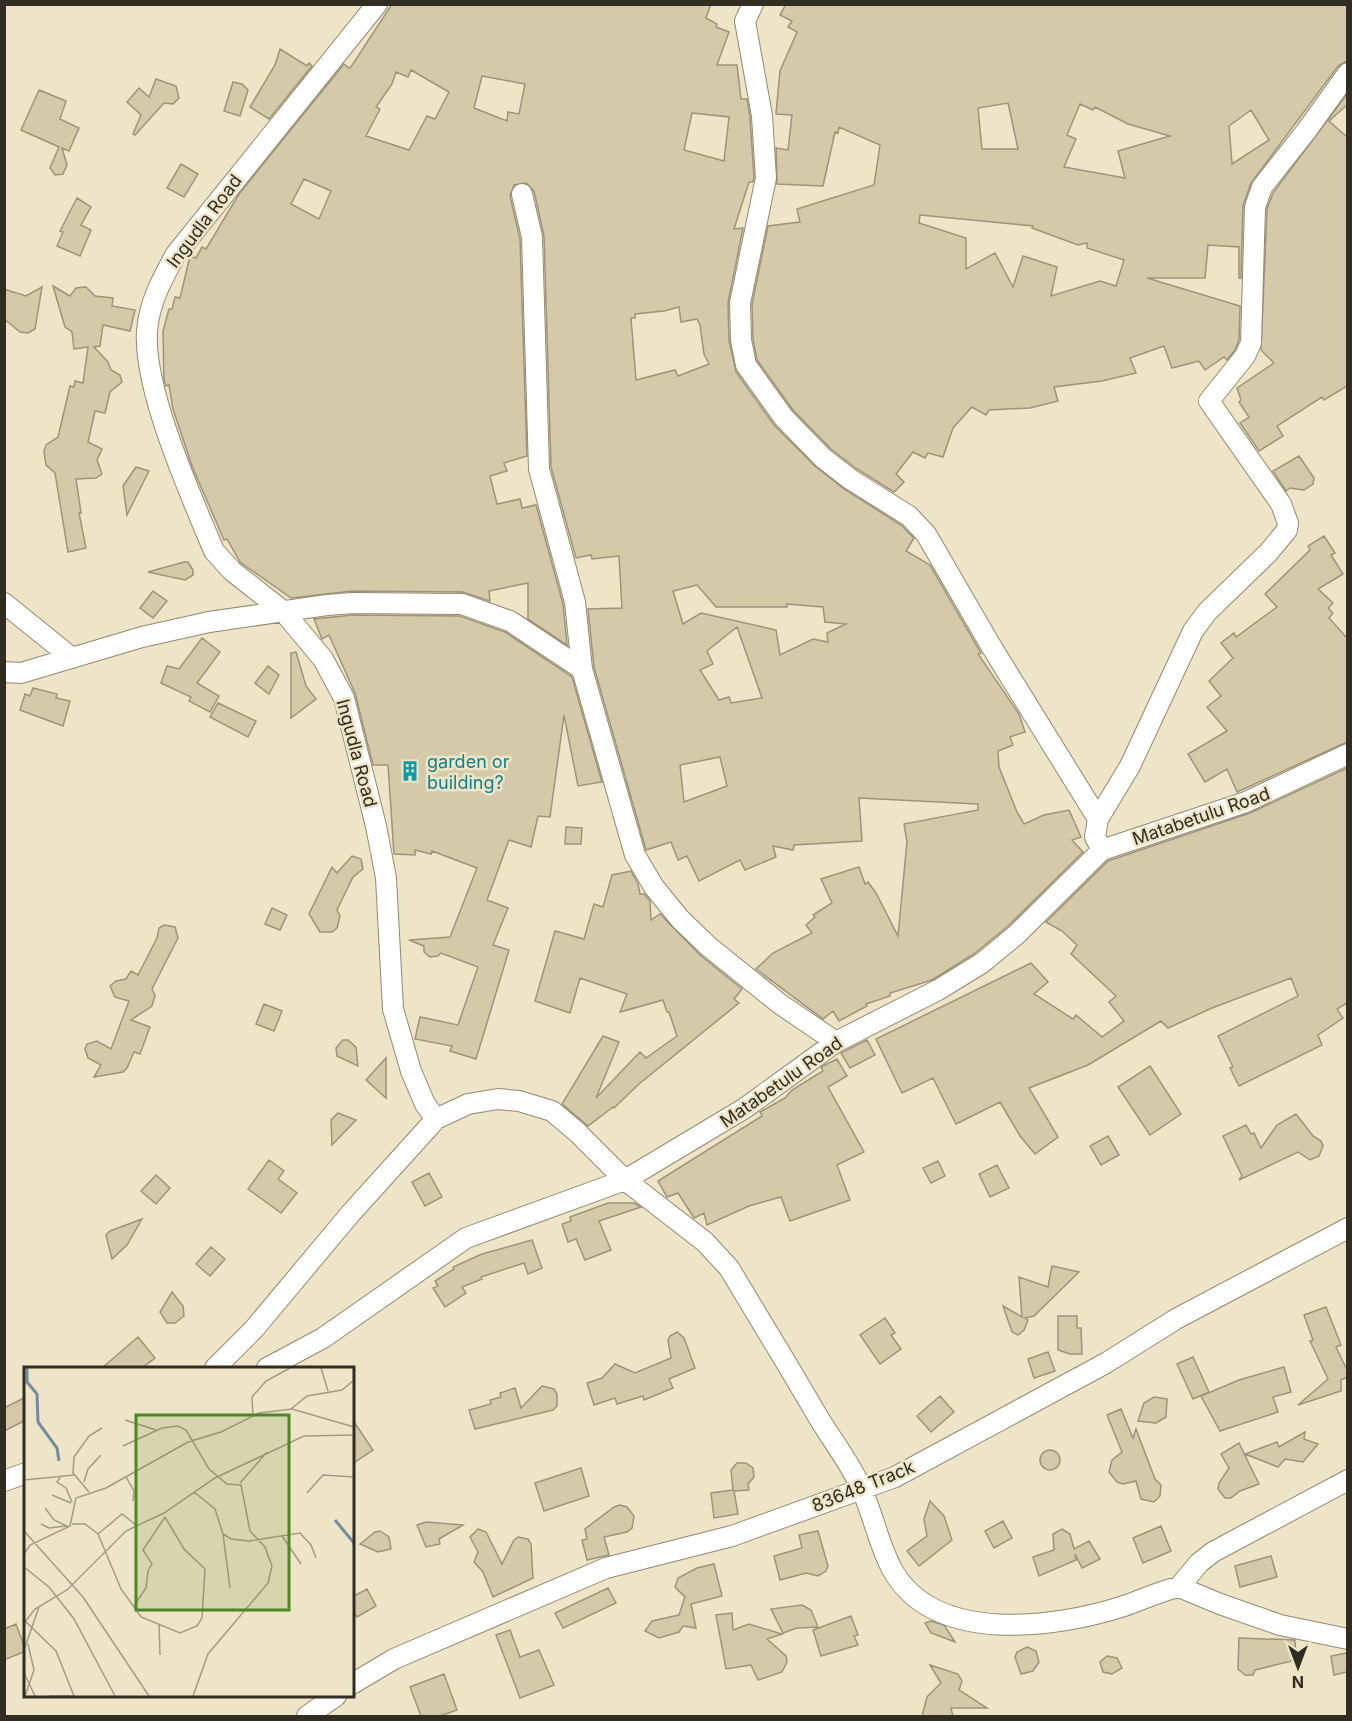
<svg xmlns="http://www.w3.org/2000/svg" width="1352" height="1721" viewBox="0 0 1352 1721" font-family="Inter,sans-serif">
<rect width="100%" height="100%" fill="#eee4c7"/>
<path fill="#d4c9a9" stroke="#9d9479" stroke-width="1.5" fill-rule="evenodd" d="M392 4H711L706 18 717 24 716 27 729 32 717 65H737L741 99H747L750 117 754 177 753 182H749L734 229 743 228 728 303 729 341 736 372 774 425 815 466 844 489 901 525 914 538 906 551 930 565 981 653 978 654 1019 714 1025 732 1010 737 1013 745 998 751 999 767 1017 812 1024 824 1044 815 1069 810 1081 837 1072 840 1083 852 1008 926 975 953 932 980 890 993V996L866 1004 867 1006 839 1021 833 1011 823 1019 756 969 773 953 812 933 806 925 815 917 813 915 832 903 821 879 859 867 865 884 868 882 876 893 898 936 907 842 904 824 978 810V804L859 798 862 841 794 845 793 850 773 846 776 857 745 870 740 860 699 881 687 856 678 860 671 842 646 850 594 667 588 609 622 608 619 556 592 559 591 555 576 558 551 467 544 236 534 191 526 183 514 185 510 196 520 239 527 456 504 463 507 471 490 476 497 504 520 499 522 508 536 505 563 604 567 645 528 619V583L489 591 490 601 462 592 352 591 291 598 240 562 227 539 224 540 192 466 173 409 169 385 166 386 164 380 163 331 169 309H172L175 297 180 298 190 256 196 258 202 247 206 249 239 194 344 64 349 68 351 67ZM411 70 449 92 435 119 427 116 409 150 366 136 380 109 376 107 392 84 396 72 408 77ZM482 76 525 84 519 114 508 112 507 121 474 108ZM692 113 729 117 724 161 684 150ZM304 179 331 191 319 219 291 204ZM679 307 681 322 697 319 700 325 704 354 709 364 678 376 675 370 636 380 631 318H635V314L664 311ZM697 585 716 607H787V604L823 607 825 622 846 624 827 633 828 642 813 639 780 655 776 630 701 613 683 624 673 591ZM737 627 762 698 731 703 729 697 719 700 700 670 713 664 707 651ZM720 757 727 786 684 802 680 765Z
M786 4H1347V61L1338 66 1251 183 1243 206 1241 278H1239V247L1208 245 1205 278H1147L1240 306 1239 340 1235 350 1227 360 1224 357 1205 370 1199 361 1172 368 1164 346 1130 358 1136 373 1102 381 1054 387 1058 401 1030 408 989 410 986 415 972 407 953 428 943 457 928 453 925 458 913 452 896 474 904 482 894 492 857 469 831 449 793 410 757 360 753 339 752 304 768 226 800 222 797 209 874 185 880 145 839 127 838 133 835 132 823 186 777 184 776 148 788 150 792 115 776 114 780 71 797 32 788 27 792 21 780 15ZM1008 103 1018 149H982L978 108ZM1080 104 1093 110 1095 107 1128 124 1170 136 1118 151 1125 178 1064 167 1076 139 1067 135ZM1251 110 1269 140 1232 164 1229 126ZM920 215 1033 226 1032 228 1078 245 1087 243V248L1124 260 1116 286 1100 281 1051 296 1057 267 1023 256 1013 287 995 253 966 269V238L919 223Z
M280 49 307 66 309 63 312 66 269 119 250 107 275 65Z
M156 79 176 86 179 98 173 104 164 103 135 135 133 134 141 115 127 102 139 88 149 97Z
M233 82 242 84 248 90 240 116 224 111Z
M39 90 66 101 60 119 79 128 69 151 62 148 67 165 63 174 55 175 50 168 59 147 21 130Z
M1347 94V105L1329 121 1347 137V386L1324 400 1322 397 1277 426 1283 436 1259 451 1240 423 1249 417 1239 402 1241 400 1237 388 1274 363 1261 350 1267 209 1273 193Z
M181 164 198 174 184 197 167 188Z
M77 198 91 207 81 225 91 230 80 256 57 246 63 232 60 231Z
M53 286 70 296 76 288 86 287 95 296 113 298 112 306 135 310 130 331 103 325 100 346 94 347 108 362 111 370 120 375 122 382 110 392 105 413 95 411 88 442 102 449 97 460 102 474 96 478 76 479 81 513H79L86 548 68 552 55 473 46 465 44 451 46 445 58 437 70 386 74 387 75 381 83 383 88 347 74 349 72 332 65 327Z
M42 287 35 329 28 333 20 332 4 319V289L26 296Z
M1299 456 1314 478 1313 484 1304 490 1290 488 1286 491 1273 471Z
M136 467 149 471 127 515 123 486Z
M1324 536 1335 553 1331 555 1343 574 1318 589 1333 603 1328 608 1333 613 1329 618 1347 638V742L1237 792 1227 769 1205 782 1188 754 1227 731 1207 707 1221 696 1209 681 1233 658 1221 643 1234 633 1236 637 1277 607 1265 594 1310 550 1308 546Z
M184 562H188L193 570V575L185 580 148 572Z
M153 591 167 601 153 618 140 608Z
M353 615 460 616 505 632 572 677 602 782 578 786 564 715 550 817 538 816 531 847 509 840 487 900 508 908 493 945 509 950 476 1059 450 1051 452 1046 415 1039 420 1017 458 1025 478 967 441 953 438 956 430 957 424 952V946L409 940 450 937 477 868 432 851 431 854 415 850V855L394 854 388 765H373L355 693 329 635 322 639 314 619Z
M202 638 220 652 197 683 219 696 210 712 189 701 191 697 161 683 167 666 179 669Z
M296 652 306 686 316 699 291 718V653Z
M268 666 279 675 269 694 255 683Z
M33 688 57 694 56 698 70 701 63 726 20 710 25 694 30 696Z
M218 703 256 721 248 737 210 717Z
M1347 768V1003L1337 1009 1343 1018 1318 1035 1322 1045 1239 1086 1230 1068 1233 1067 1218 1036 1298 996 1291 978 1212 1008 1168 1028 1161 1021 1088 1065 1029 1088 1058 1137 1035 1154 1020 1136 1000 1102 956 1124 933 1078 902 1093 876 1039 1031 963 1048 982 1034 994 1073 1019 1076 1015 1102 1037 1124 1021 1109 1002 1116 996 1071 954 1077 945 1062 931 1046 922 1108 861 1250 813Z
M566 827 582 828 581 844H565Z
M352 856 361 859 363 869 353 877 337 910 340 916 337 928 332 932H320L309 914 332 867 337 873Z
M631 871 638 884 640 894H644L650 901 651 920 660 914 700 955 742 989 734 999 739 1003 639 1084 614 1108 613 1107 588 1126 562 1104 603 1036 619 1042 596 1098 640 1052 646 1058 677 1036 669 1012H667L663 1000 620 1012 627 994 580 978 570 1013 535 1001 555 931 584 939 594 904 603 907 612 875Z
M272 908 287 915 280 930 265 924Z
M164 925 175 927 178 938 152 989 155 995 152 1006 131 1020 150 1027 140 1054 134 1052 127 1068 123 1072 94 1077 101 1065 88 1058 85 1049 87 1044 97 1041 111 1049 129 1001 115 997 110 986 116 981 126 979 131 971 138 975 157 938 159 928Z
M264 1004 282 1011 274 1031 256 1024Z
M343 1040H348L356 1047 358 1066 337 1056 336 1048Z
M867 1040 875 1055 850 1068 841 1053Z
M386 1058V1098L366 1080Z
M837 1059 847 1076 828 1087 864 1152 837 1165 850 1200 790 1221 781 1197 749 1206 707 1225 704 1213 694 1218 678 1193 667 1197 658 1181 762 1116 760 1112 785 1098 792 1090 823 1071 821 1067Z
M1150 1066 1181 1114 1150 1135 1118 1087Z
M338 1113 356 1120 332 1145 331 1120Z
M1296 1114 1313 1136 1321 1141 1323 1146 1319 1156 1310 1160 1298 1152 1239 1180 1242 1176 1223 1136 1246 1125 1251 1134 1254 1133 1261 1148 1277 1125Z
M1108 1136 1119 1155 1101 1165 1090 1146Z
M269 1160 284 1171 278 1179 297 1193 281 1213 248 1189Z
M938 1161 945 1176 931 1183 923 1168Z
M997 1165 1009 1188 990 1197 979 1174Z
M429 1173 442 1197 425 1206 412 1182Z
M156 1175 170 1188 156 1204 141 1191Z
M608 1203H634L641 1207 599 1221 611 1250 585 1260 576 1239 568 1242 562 1224 571 1221 570 1217Z
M142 1219 127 1245 112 1259 106 1235 110 1231Z
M532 1240 542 1268 528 1274 524 1263 481 1277 482 1279 462 1287 466 1293 445 1307 433 1288 438 1286 435 1281 454 1269 453 1267 482 1254Z
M211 1247 225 1259 210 1276 196 1264Z
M1052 1266 1079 1272 1034 1316 1025 1318 1028 1320 1024 1330 1018 1335 1012 1332 1003 1306 1022 1317 1019 1277 1048 1287Z
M172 1292 183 1306 184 1316 175 1323H167L160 1312Z
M1326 1307 1341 1345 1336 1347 1347 1370V1377L1341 1380V1391L1298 1405 1328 1379 1310 1341 1313 1340 1304 1315Z
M1058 1316H1077V1328H1081L1082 1354H1070L1058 1350Z
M885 1318 895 1333 891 1335 901 1349 880 1364 860 1335Z
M677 1332 684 1338 695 1368 669 1379 673 1388 644 1400 643 1396 617 1404 615 1398 594 1405 587 1383 602 1378 615 1364 635 1373 671 1358 668 1340 670 1336Z
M138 1337 155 1358 142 1368H102Z
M1048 1352 1055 1371 1034 1378 1028 1359Z
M1193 1357 1209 1392 1193 1399 1177 1364Z
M1284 1367 1291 1392 1273 1397 1278 1412 1220 1431 1201 1396 1239 1380Z
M542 1386 554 1389 557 1394V1406L553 1410 475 1429 469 1410 491 1404 490 1400 501 1397 500 1393 515 1388 521 1408Z
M940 1396 954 1412 931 1432 917 1416Z
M26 1397V1420L4 1431V1408Z
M1154 1397 1167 1399 1166 1417 1156 1423 1138 1421 1144 1403Z
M1121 1409 1133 1438 1136 1429 1155 1479 1161 1485 1160 1496 1154 1502 1141 1499 1136 1481 1123 1484 1117 1482 1109 1472 1112 1460 1122 1452 1107 1415Z
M352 1419 373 1450 352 1464Z
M1305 1432 1304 1439 1318 1444 1303 1462 1285 1459 1278 1467 1245 1454 1277 1442 1279 1447Z
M1239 1443 1259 1484 1240 1491 1231 1498H1225L1218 1489 1219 1483 1229 1468 1221 1454Z
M1040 1460a10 10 0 1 1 20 0a10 10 0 1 1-20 0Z
M737 1463H746L753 1468 754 1477 748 1484 749 1490 734 1491 738 1514 714 1518 711 1493 733 1490 731 1470Z
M581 1468 589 1496 544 1511 535 1483Z
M930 1501 944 1516 952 1540 919 1566 907 1551 927 1536 924 1519Z
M620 1505 627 1507 634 1516 632 1528 627 1532 604 1537 609 1555 587 1560 582 1540 587 1539 585 1529 614 1507Z
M1003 1521 1012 1538 994 1548 985 1531Z
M426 1522 463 1525 439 1539 440 1544 426 1547 417 1525Z
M1161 1526 1171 1551 1143 1563 1133 1538Z
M478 1529 486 1532 502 1564 514 1540 518 1537 528 1539 531 1544 533 1578 493 1597 483 1572 474 1562 478 1552 470 1537Z
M1062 1529 1070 1534 1074 1549 1089 1541 1100 1559 1082 1568 1075 1554 1076 1560 1039 1576 1033 1557 1054 1550 1053 1534Z
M380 1531 389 1537 391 1549 378 1552 360 1544 375 1532Z
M818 1531 828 1566 826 1571 818 1576 806 1573 780 1580 774 1556 802 1548 799 1535Z
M1271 1556 1277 1577 1240 1587 1235 1566Z
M714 1564 722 1596 691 1604 696 1628 683 1626 679 1632 659 1638 645 1631 652 1621 679 1615 685 1597 675 1587 678 1578 697 1568Z
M608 1588 616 1603 563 1628 555 1613Z
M367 1589 376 1606 357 1617 352 1609V1597Z
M802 1605 811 1610 818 1627 797 1628 783 1633 771 1609Z
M732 1613 733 1630 749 1624 782 1634 767 1639 786 1656 787 1662 782 1672 758 1680 751 1665 726 1669 716 1615Z
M851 1616 858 1635 854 1636 858 1645 821 1656 813 1630Z
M931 1621 944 1625 955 1642 931 1633 925 1623Z
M16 1624 26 1651 4 1660V1629Z
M510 1630 520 1657 539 1650 554 1685 520 1698 496 1635Z
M1239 1638 1295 1640 1296 1660 1255 1670 1253 1675H1245L1238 1669Z
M1027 1647 1036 1651 1039 1662 1033 1671 1021 1674 1015 1657 1017 1652Z
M1347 1653V1672L1334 1675 1331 1656Z
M1107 1656 1117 1658 1122 1668 1112 1674 1103 1672 1100 1662Z
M930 1665 958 1674 962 1681 959 1690 987 1708H951L953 1716H922L927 1697 941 1683Z
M444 1674 457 1710 440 1716H421L410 1687Z"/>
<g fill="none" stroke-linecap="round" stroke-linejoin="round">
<g stroke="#92896f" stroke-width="22">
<path id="minor" d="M377 4 176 254C162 279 149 303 147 331 143 389 191 496 214 551L232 571 283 611 323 659 344 698 376 826 386 878 393 1009 411 1071 425 1104 436 1119 468 1104 498 1099 519 1101 552 1111 577 1132 625 1180 705 1242 729 1268C760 1319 790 1369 820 1420 834 1443 852 1466 862 1490 874 1517 879 1546 893 1571 936 1645 1056 1628 1124 1606 1142 1600 1160 1591 1179 1587L1220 1604 1280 1625 1348 1639
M753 4 745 21 762 116 766 178 740 303 741 340 746 365 784 418 823 458 850 479 909 516 926 534 991 646 1098 819
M522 194 532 237 539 469 575 602 582 669
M4 603 72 658
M4 672 21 673 142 637 209 622 327 605 353 603 462 604 510 621 582 669 635 855 654 887 680 919 708 946 780 1004 836 1042
M1102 850 1095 837 1098 819 1130 766 1193 631 1207 612 1268 553 1287 530 1288 523 1281 504 1209 401 1245 356 1251 343 1255 207 1262 187 1307 130 1348 73
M215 1368 254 1329 351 1213 436 1119
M267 1368 323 1338 466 1238 625 1180 745 1108 836 1042 938 990 982 963 1016 935 1102 850 1246 802 1348 754
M4 1481 26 1473
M1179 1587 1199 1563 1213 1552 1348 1480
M352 1684 394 1659 606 1568 732 1536 895 1477 1106 1363 1176 1319 1348 1228
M307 1716 336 1696"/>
</g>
<use href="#minor" stroke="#fff" stroke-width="20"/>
</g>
<defs>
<g id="building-bare" transform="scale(1.62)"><path d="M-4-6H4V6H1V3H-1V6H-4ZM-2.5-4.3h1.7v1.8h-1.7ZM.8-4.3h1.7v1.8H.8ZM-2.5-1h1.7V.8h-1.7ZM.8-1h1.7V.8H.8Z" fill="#0f9aa8" stroke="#eee4c7" stroke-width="2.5" paint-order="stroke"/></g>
</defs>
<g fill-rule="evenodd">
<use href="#building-bare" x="410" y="771"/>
</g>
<g text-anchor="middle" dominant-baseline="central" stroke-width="5" stroke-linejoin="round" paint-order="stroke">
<g font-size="18" fill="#312d22" stroke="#eee4c7">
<text transform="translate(204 221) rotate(-53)">Ingudla Road</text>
<text transform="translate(357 753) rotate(75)">Ingudla Road</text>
<text transform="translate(1201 816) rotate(-19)">Matabetulu Road</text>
<text transform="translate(781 1082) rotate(-35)">Matabetulu Road</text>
<text transform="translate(863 1486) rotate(-22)">83648 Track</text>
</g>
<g font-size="18" fill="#0d838f" stroke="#eee4c7" text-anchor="start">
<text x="427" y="761">garden or<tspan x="427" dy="21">building?</tspan></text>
</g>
</g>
<g transform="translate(24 1367)">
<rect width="330" height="330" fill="#eee4c7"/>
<path fill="none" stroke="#758ba2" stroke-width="3" d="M3 1V15L13 27 14 55 33 81 35 94M311 153 330 176"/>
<path fill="none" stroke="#a29b85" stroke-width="1.5" d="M297 1 304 24M267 42 283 29 318 23 330 13M229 49 228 30 242 14 266 1M101 53 132 63M99 79 138 61 154 59 162 63 185 102 203 117 217 118 226 164 241 180 248 199 244 216 184 287 169 329M37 109 33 115 42 121 48 135M102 110 110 124 109 134M0 113 50 108M60 115 64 102 77 88M216 116 243 85M65 125 49 106 50 90 65 69 78 61M170 125 191 142 199 167 207 172 225 174 276 166 287 178 292 191M283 126 299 108 330 110M28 128 47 136M21 141 30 153 45 160M17 157 25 161 42 159M48 157H61L74 167 97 222 117 250 156 266 173 259 178 251 181 202 160 182 141 150M0 164 59 230 125 329M74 167 98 147 112 158M199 167 206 221M258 169 277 197M0 187 6 178 46 159 52 131 82 121 164 75 197 65 235 46 268 42 330 60M0 200 25 220 50 252 91 329M109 240 122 221 124 204 128 197 119 183 141 150M1 254 32 284 50 329M0 256 11 242 43 223 102 164 140 146 191 111 280 69 330 68M135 257 136 288M0 283 15 240M0 306 11 329M1 329 10 303 4 277M25 329H51"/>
<path fill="#4e8723" fill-opacity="0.15" stroke="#4e8723" stroke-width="3" d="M112 48H265V243H112Z"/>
<rect width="330" height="330" fill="none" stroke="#312d22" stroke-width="3"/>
</g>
<rect width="1352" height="1721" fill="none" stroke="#312d22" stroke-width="12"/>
<g transform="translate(1298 1667) rotate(180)" stroke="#eee4c7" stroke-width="4.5" paint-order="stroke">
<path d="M0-4.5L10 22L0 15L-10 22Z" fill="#312d22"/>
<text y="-9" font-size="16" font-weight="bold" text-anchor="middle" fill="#312d22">N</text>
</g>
</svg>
